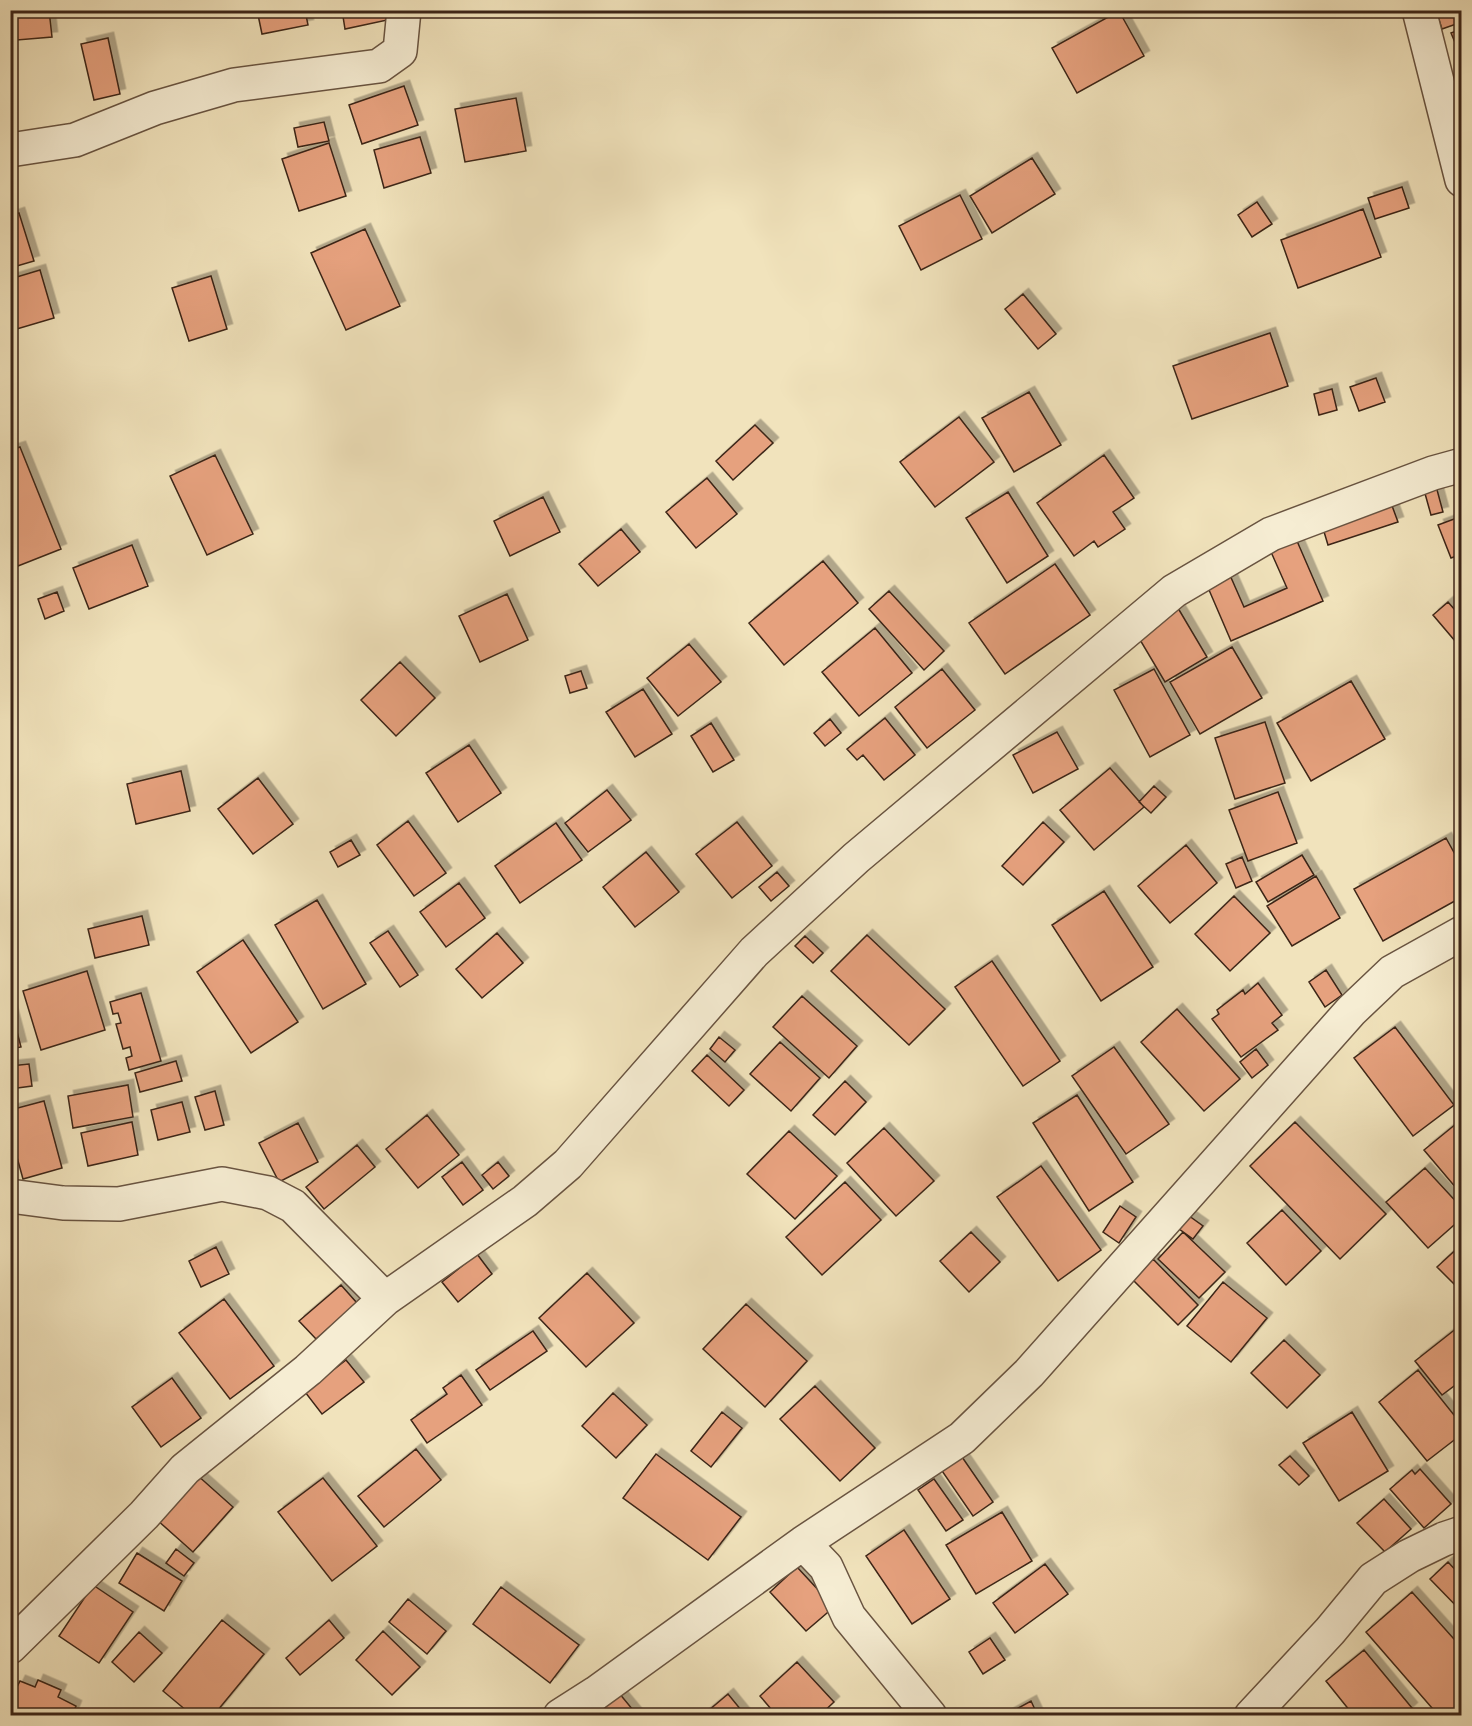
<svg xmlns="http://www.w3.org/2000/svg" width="1472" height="1726" viewBox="0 0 1472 1726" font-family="Cardo,serif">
<defs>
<filter id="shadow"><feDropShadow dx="5.5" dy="-5.5" stdDeviation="0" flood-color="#0004"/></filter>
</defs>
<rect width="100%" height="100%" fill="#f1e3bc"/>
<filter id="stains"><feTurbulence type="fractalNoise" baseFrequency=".00333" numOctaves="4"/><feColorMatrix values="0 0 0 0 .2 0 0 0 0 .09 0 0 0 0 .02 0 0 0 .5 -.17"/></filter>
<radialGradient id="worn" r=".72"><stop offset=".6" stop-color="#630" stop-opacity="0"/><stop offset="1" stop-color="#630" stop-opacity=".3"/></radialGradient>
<path fill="#e6a17e" stroke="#3c2518" stroke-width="1.5" filter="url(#shadow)" d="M14 10H49L52 37 17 40Z
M257 10H305L308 25 262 34Z
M342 10H390L392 19 345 29Z
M1462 10V22L1442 29 1436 11Z
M1119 11 1144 56 1077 93 1052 48Z
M1462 29V59L1451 33Z
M108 38 120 94 94 100 81 44Z
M404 86 418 125 362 144 349 105Z
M516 98 526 151 465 162 455 109Z
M324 122 329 141 298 147 294 128Z
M420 137 431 173 384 188 374 150Z
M329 143 346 196 299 211 282 159Z
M1032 158 1055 194 992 233 970 196Z
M1402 187 1409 208 1375 219 1368 198Z
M960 195 982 239 921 270 899 226Z
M1257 202 1272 224 1252 237 1238 215Z
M1363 209 1381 257 1298 288 1281 240Z
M19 213 34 261 10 268V216Z
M365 229 400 306 346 330 311 253Z
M40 270 54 318 10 331V279Z
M211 276 227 329 189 341 172 288Z
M1023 294 1056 334 1038 349 1005 309Z
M1270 333 1288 386 1192 419 1173 366Z
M1376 378 1385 402 1359 411 1350 387Z
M1332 389 1337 410 1319 415 1314 394Z
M1029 392 1061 445 1014 472 982 418Z
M959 417 994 462 935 507 900 462Z
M755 425 773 443 733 480 716 461Z
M20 447 61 549 18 566 10 546V450Z
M215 455 253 534 207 555 170 476Z
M1104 455 1134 498 1113 512 1125 529 1098 547 1094 541 1074 556 1037 503Z
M707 478 737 514 696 548 666 512Z
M1436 486 1443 512 1431 515 1424 490Z
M1008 492 1048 556 1007 583 966 518Z
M543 497 560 532 510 556 494 521Z
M1391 503 1398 522 1328 545 1322 525Z
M1462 516V554L1451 558 1438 525Z
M621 529 640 552 598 586 579 564Z
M1297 541 1323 601 1231 641 1206 583 1229 573 1244 607 1287 588 1271 552Z
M132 545 148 586 89 609 73 568Z
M823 561 858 603 784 665 749 623Z
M1055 564 1090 615 1005 674 969 623Z
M889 591 944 651 924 670 869 609Z
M57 592 64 611 45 619 38 599Z
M507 594 528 640 480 662 459 616Z
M1448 602 1462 618 1461 648 1433 615Z
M1175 603 1207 657 1165 682 1133 628Z
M875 628 912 673 859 716 822 672Z
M689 644 721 682 678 716 647 678Z
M1232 647 1262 698 1200 734 1170 682Z
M400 662 435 698 396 736 361 700Z
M942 669 975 710 927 748 895 707Z
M1154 669 1190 735 1150 757 1114 690Z
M581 671 587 688 570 693 565 676Z
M1351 681 1385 739 1311 781 1277 723Z
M643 689 672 734 635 757 606 712Z
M885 718 915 755 884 780 863 755 857 760 847 749Z
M830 719 841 733 825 746 814 733Z
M1265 722 1285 783 1235 799 1215 738Z
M711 723 734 760 713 772 691 736Z
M1057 732 1078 769 1033 793 1013 755Z
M469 745 501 793 458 822 426 773Z
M1110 768 1144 807 1094 850 1060 810Z
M181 771 190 811 136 824 127 784Z
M258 778 293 824 253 854 218 809Z
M1154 786 1166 797 1151 813 1139 802Z
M607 790 631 820 588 852 565 823Z
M1278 792 1297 843 1248 861 1229 810Z
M408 821 446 873 414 896 377 845Z
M737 822 772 866 732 898 696 854Z
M1043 822 1064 842 1023 885 1002 866Z
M556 823 582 860 520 903 495 866Z
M1446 838 1462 867V897L1383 941 1354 889Z
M351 840 360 855 338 867 330 852Z
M1186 845 1217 883 1170 923 1138 886Z
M646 852 679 892 635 927 603 887Z
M1302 855 1314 875 1268 902 1256 882Z
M1242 857 1252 881 1236 888 1226 864Z
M777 872 789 886 771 901 759 887Z
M1316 876 1340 918 1292 946 1267 906Z
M459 883 485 918 446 947 420 912Z
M1104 891 1153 967 1101 1001 1052 925Z
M1234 896 1270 933 1230 971 1195 934Z
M317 900 366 984 323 1009 275 925Z
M142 916 149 945 95 958 88 929Z
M388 931 418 975 400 987 370 943Z
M497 933 523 963 482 998 456 969Z
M867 935 945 1009 909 1045 831 971Z
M805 936 823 953 813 963 795 946Z
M243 940 298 1022 251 1053 197 972Z
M992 961 1060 1061 1023 1086 955 987Z
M1326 970 1342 995 1325 1007 1309 982Z
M87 971 105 1030 41 1050 23 991Z
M1258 983 1282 1015 1272 1023 1278 1030 1241 1057 1212 1019 1219 1014 1217 1010 1243 990 1245 994Z
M141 993 161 1061 129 1070 126 1058 132 1056 130 1047 123 1049 116 1024 121 1023 118 1013 113 1014 110 1002Z
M802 996 857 1046 829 1078 773 1027Z
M10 1005 21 1047 10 1049Z
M1177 1009 1240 1079 1204 1111 1141 1042Z
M1395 1027 1454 1105 1413 1136 1354 1058Z
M719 1037 735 1050 725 1062 710 1049Z
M780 1042 820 1078 791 1111 750 1074Z
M1114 1047 1169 1124 1126 1154 1072 1076Z
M1256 1049 1268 1065 1252 1078 1240 1062Z
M707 1055 744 1090 729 1106 692 1071Z
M176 1061 182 1081 140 1092 135 1073Z
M29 1064 32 1086 10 1089V1066Z
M845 1081 866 1102 835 1135 813 1115Z
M128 1085 133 1117 73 1128 68 1096Z
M215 1091 224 1125 205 1130 195 1097Z
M1077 1095 1133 1182 1089 1211 1033 1123Z
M44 1101 62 1168 23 1179 10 1132V1110Z
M182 1102 190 1132 158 1140 151 1110Z
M427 1115 459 1155 418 1188 386 1149Z
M1462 1119V1195L1424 1150Z
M132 1122 138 1155 88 1166 81 1133Z
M1295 1122 1386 1214 1340 1259 1250 1166Z
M298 1123 318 1162 279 1182 259 1143Z
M884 1128 934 1181 896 1216 847 1163Z
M789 1131 837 1176 795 1219 747 1174Z
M357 1145 375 1167 324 1209 306 1187Z
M462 1162 483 1190 463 1205 442 1177Z
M498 1162 509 1176 493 1189 482 1175Z
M1041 1166 1101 1250 1058 1281 997 1197Z
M1425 1168 1462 1208V1218L1428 1248 1386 1202Z
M845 1182 881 1220 822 1275 786 1237Z
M1120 1206 1136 1217 1119 1243 1103 1232Z
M1282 1210 1321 1251 1286 1285 1247 1243Z
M1185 1213 1203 1226 1193 1239 1175 1226Z
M971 1232 1000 1262 969 1292 940 1261Z
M1183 1232 1225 1272 1199 1298 1158 1259Z
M1462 1244V1292L1437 1267Z
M216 1247 229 1274 201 1287 189 1261Z
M477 1254 492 1274 458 1302 442 1282Z
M1153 1259 1198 1305 1178 1325 1132 1279Z
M587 1273 634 1323 586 1367 539 1318Z
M1223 1282 1267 1318 1231 1362 1187 1326Z
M341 1285 357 1303 316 1339 299 1321Z
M224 1299 274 1366 230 1399 179 1333Z
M746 1304 807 1361 765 1407 703 1349Z
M1462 1324V1380L1442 1395 1415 1361Z
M533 1331 547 1351 490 1390 476 1370Z
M1284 1340 1320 1375 1287 1408 1251 1373Z
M346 1360 364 1382 322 1414 305 1392Z
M1418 1370 1462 1425V1434L1427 1461 1379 1402Z
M461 1375 482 1405 427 1443 411 1420 447 1394 443 1388Z
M172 1378 201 1418 161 1447 132 1407Z
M815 1386 875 1448 840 1481 780 1419Z
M613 1393 647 1425 616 1458 582 1426Z
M722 1412 742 1428 711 1467 691 1451Z
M1352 1412 1388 1471 1339 1501 1303 1443Z
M416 1449 441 1480 384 1527 358 1496Z
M656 1454 741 1517 708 1560 623 1498Z
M960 1454 993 1502 973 1516 940 1468Z
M1290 1456 1309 1476 1299 1485 1279 1465Z
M1420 1469 1451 1504 1424 1528 1390 1489 1412 1470 1415 1474Z
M196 1474 233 1507 193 1552 156 1519Z
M323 1478 377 1546 332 1581 278 1512Z
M934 1479 963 1520 946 1531 918 1490Z
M1384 1499 1411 1529 1385 1552 1357 1523Z
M1002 1512 1032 1561 976 1594 946 1545Z
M904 1530 950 1599 912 1624 866 1556Z
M176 1549 194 1563 184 1576 166 1563Z
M137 1553 182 1581 164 1611 119 1583Z
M1448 1562 1462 1577V1612L1430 1579Z
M1045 1564 1068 1594 1015 1633 993 1603Z
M797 1567 834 1607 806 1631 770 1592Z
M93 1585 133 1612 99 1663 59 1636Z
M501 1587 579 1645 550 1683 473 1624Z
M1412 1592 1462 1648V1712L1457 1716H1439L1366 1632Z
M408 1599 446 1631 427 1654 389 1622Z
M222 1620 264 1654 213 1716H193L163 1691Z
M329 1620 344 1638 300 1675 286 1658Z
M383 1631 420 1667 392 1695 356 1660Z
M139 1632 162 1653 134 1682 112 1662Z
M990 1638 1005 1660 983 1674 969 1652Z
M1364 1650 1412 1708 1403 1716H1354L1326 1681Z
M797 1662 834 1702 819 1716H777L760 1696Z
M38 1680 61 1690 58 1697 76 1706 72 1716H10V1701L20 1681 35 1687Z
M614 1687 638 1716H593L588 1709Z
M728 1694 746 1716H702Z
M1031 1701 1038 1716H1004Z"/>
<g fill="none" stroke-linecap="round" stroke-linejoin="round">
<g stroke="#695441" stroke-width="36">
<path id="minor" d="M1419 10 1462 180
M10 150 75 140 155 108 234 85 379 66 400 51 404 10
M10 1196 63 1203 119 1204 222 1184 268 1193 293 1206 385 1299
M803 1543 826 1567 849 1617 930 1716
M10 1647 144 1515 185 1469 308 1370 385 1299 525 1201 568 1164 754 952 856 858 1174 591 1271 534 1433 473 1462 465
M560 1716 596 1693 803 1543 962 1438 1029 1373 1351 1011 1392 972 1462 933
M1251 1716 1330 1631 1373 1579 1409 1556 1444 1539 1462 1533"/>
</g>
<use href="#minor" stroke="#f6edd3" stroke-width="33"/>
</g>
<rect width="1472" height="1726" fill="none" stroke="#f1e3bc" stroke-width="36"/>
<rect x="12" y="12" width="1448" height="1702" fill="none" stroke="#3c2518" stroke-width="3"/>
<rect x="18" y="18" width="1436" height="1690" fill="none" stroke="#3c2518" stroke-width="1.5"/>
<rect width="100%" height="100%" filter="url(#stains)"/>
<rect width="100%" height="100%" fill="url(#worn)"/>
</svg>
